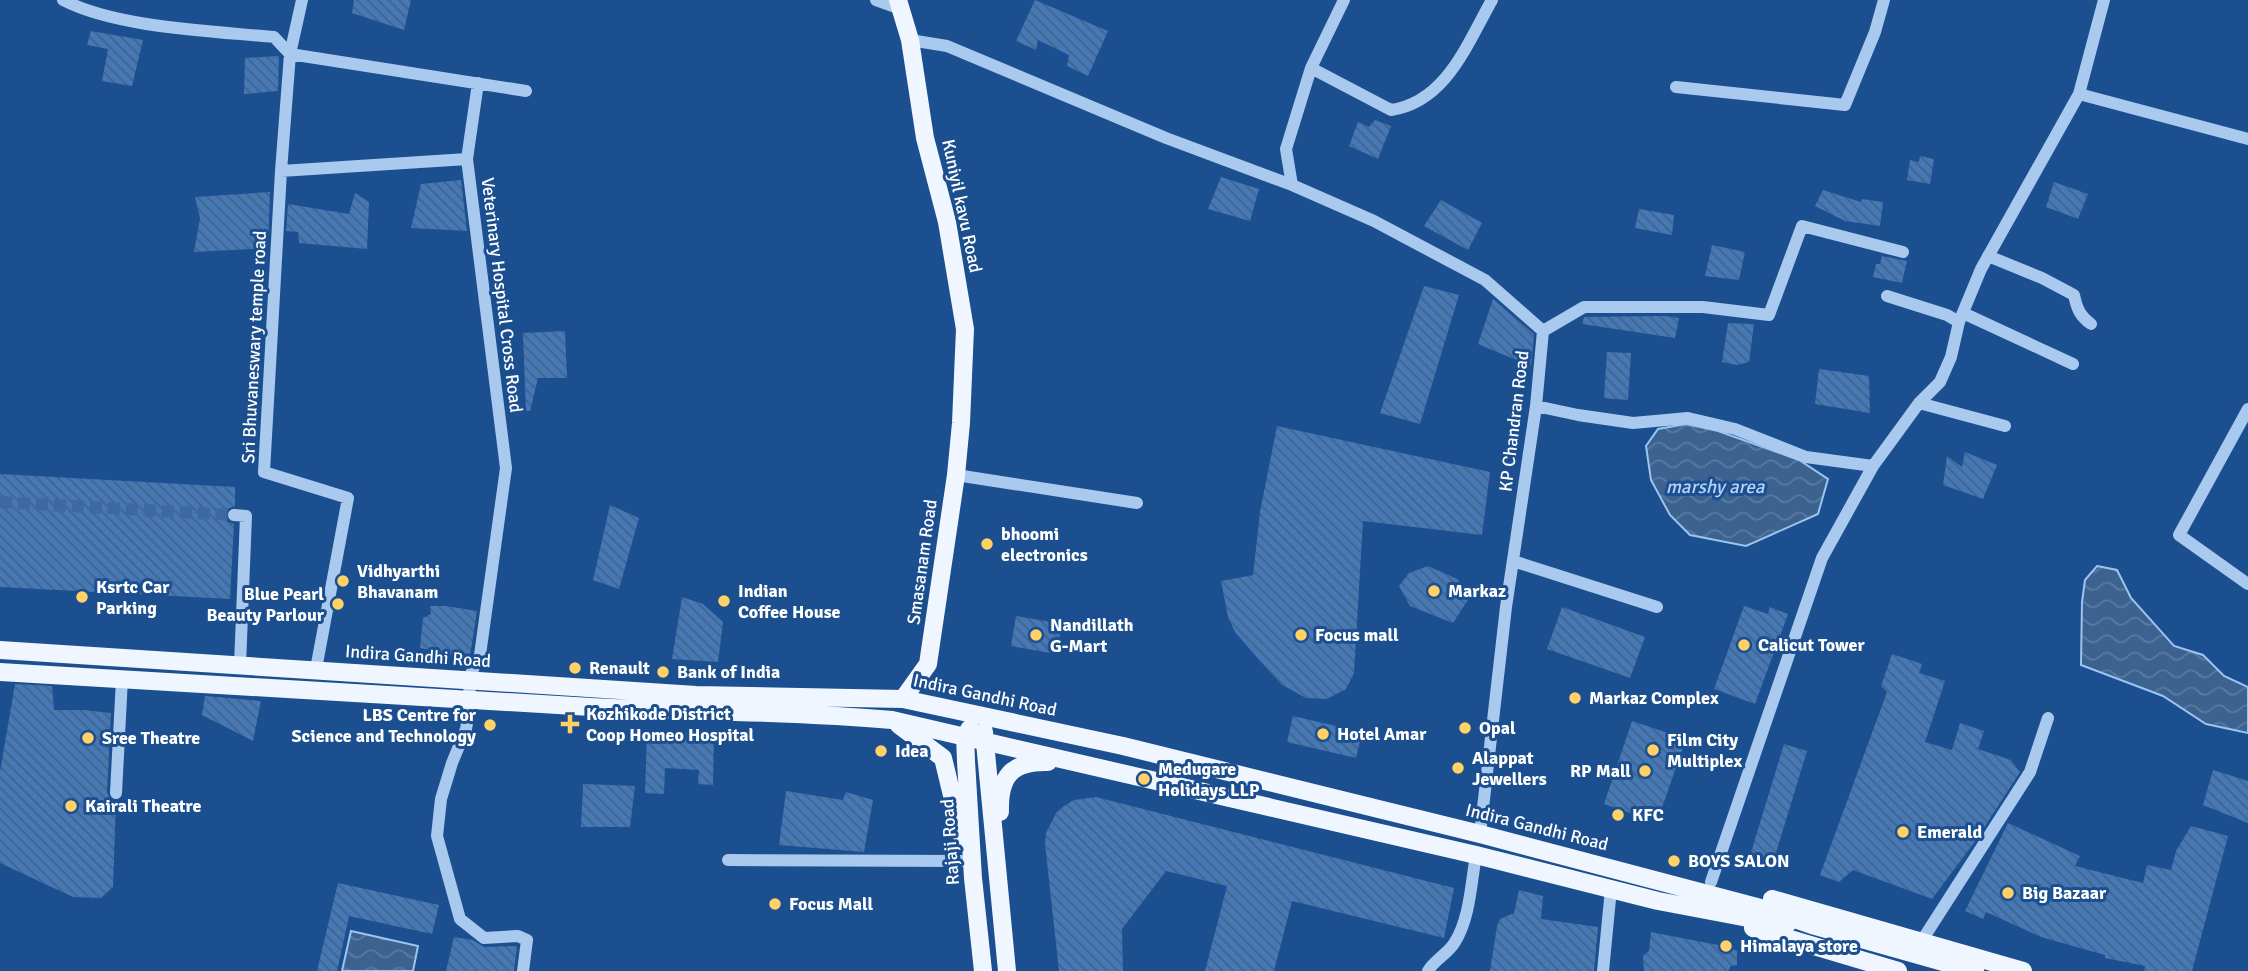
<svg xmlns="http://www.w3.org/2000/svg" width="2248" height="971" viewBox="0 0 2248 971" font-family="Signika,sans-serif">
<defs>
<pattern id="water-waves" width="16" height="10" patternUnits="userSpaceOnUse" patternTransform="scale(1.75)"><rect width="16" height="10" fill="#3c6290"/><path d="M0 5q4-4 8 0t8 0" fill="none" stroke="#597aa1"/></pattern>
<pattern id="building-back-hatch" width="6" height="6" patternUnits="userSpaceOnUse" patternTransform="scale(1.75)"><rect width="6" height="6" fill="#4478b7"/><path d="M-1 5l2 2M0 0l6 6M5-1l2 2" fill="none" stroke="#486282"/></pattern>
</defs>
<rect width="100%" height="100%" fill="#1b4f8f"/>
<path fill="url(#water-waves)" stroke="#9cc4f0" stroke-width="2" d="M1686 424 1718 431 1799 460 1828 479 1818 514 1746 546 1690 535 1670 515 1651 480 1646 446 1658 429Z
M2097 566 2117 570 2131 598 2174 646 2203 655 2224 676 2248 687V733L2206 724 2163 696 2081 665 2082 602 2085 580Z
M351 931 418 946 413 971H342Z"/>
<path fill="url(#building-back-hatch)" d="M354 0H411L404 30 352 13Z
M1035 0 1108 31 1088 76 1067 66 1069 55 1038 40 1036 50 1016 41Z
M91 31 143 40 132 86 102 81 108 49 87 45Z
M279 56 278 91 244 94 245 58Z
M1375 120 1391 126 1378 159 1349 146 1358 122 1369 127Z
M1920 156 1934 159 1930 184 1907 180 1910 160 1919 162Z
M1221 177 1259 189 1250 221 1208 209Z
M461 180 467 231 411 228 421 184Z
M2054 182 2088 194 2078 219 2046 207Z
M1823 190 1861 202 1862 199 1883 202 1880 226 1845 221 1815 206Z
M270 192 268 248 194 252 200 218 195 197Z
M355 193 369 202 367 249 299 243 298 232 286 231 288 204 349 214Z
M1441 200 1482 223 1468 250 1424 226Z
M1639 209 1674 215 1672 235 1635 228Z
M1712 245 1745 252 1739 280 1705 276Z
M1882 256 1907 261 1902 283 1873 277 1876 264H1880Z
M1424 286 1459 295 1420 424 1380 413Z
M1493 299 1534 334 1531 366 1478 344Z
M1664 316 1679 318 1675 338 1582 324 1584 317Z
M1728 323 1754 324 1749 362 1737 365 1722 362Z
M565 331 567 378H538L530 411H526L523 333Z
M1607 352 1631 353 1628 400 1604 398Z
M1819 369 1869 376 1870 413 1815 404Z
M1277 426 1490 472 1482 535 1363 521 1354 673 1346 689 1327 699 1306 698 1282 685 1259 660 1235 632 1228 617 1221 581 1253 575 1260 512Z
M1965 452 1997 465 1983 499 1943 485 1947 456 1962 467Z
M0 474 235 487V506L227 509 225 515 228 522 234 524 230 599 0 587Z
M610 505 639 518 619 589 593 580Z
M1428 566 1457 579 1471 595 1453 623 1410 606 1399 586 1409 573Z
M682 597 703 604 723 622 718 662 672 659Z
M430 606H446L477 611 470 656 462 657 420 648 423 618 431 614Z
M1744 606 1768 614 1770 607 1788 614 1755 704 1714 689Z
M1562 607 1645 637 1630 678 1547 649Z
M1016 616 1062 624 1056 654 1011 646Z
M1892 654 1922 664 1919 673 1945 681 1925 742 1952 750 1960 723 1984 731 1978 749 2011 760 2020 772 1976 840 1932 899 1853 870 1839 882 1820 875 1887 692 1881 686Z
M15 684 52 686 54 710H84L111 713 107 793 111 800 116 802 113 887 101 898 73 897 0 863V772Z
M205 696 261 701 253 741 202 715Z
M1293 716 1362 732 1356 758 1287 742Z
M1632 721 1686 739 1657 822 1604 804Z
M647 732 714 734 713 785 698 784 699 770 665 768 664 794 645 793Z
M1784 744 1807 751 1772 866 1749 859Z
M2213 770 2248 781V823L2203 805Z
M583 784 635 786 630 827H581Z
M786 791 843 800 846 792 873 800 864 852 779 845Z
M1096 797 1454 888 1444 938 1292 901 1274 971H1205L1227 886 1166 871 1122 929 1123 971H1059L1045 844 1046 833 1056 813 1064 806 1074 800Z
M2008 823 2080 856 2075 866 2143 883 2147 865 2171 870 2176 851 2191 826 2228 836 2192 971H2144L2145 966 2105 958V955L2041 937 1986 912 1983 919 1965 911Z
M338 883 439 905 432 934 349 916 337 971H317Z
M1519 890 1543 896 1541 919 1598 927 1594 971H1490L1497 926 1500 919 1514 913Z
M1651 932 1728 947 1737 951V965L1731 966 1728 971H1644L1643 956 1649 951Z
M454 937 473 940 484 947 517 946 514 971H446Z"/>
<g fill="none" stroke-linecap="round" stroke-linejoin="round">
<path stroke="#3d69a0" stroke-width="12" stroke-dasharray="12 6" stroke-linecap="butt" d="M0 502 234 515"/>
<path stroke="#a9c9ee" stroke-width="12" d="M63 0C117 28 212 31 274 37L290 54 281 171 467 159 506 468 480 655 468 680 471 700 466 729 452 763 441 799 437 836 460 919 484 938 518 936 527 940 523 971
M302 0 290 54 526 91
M876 0 901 9
M1344 0 1311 68 1286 149 1292 185 1374 221 1485 280 1543 331 1536 406 1506 607 1480 834
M910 40 947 46 1166 138 1292 185
M1311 68 1391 110C1446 102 1467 44 1492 0
M1676 87 1845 105 1875 32 1884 0
M2079 94 2248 139
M467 159 478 83
M281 171 264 472 348 498 316 669
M1988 256 2042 278 2074 295C2077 309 2080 316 2091 324
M1887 296 1947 315 1959 322
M1963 313 2073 364
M1543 331 1584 307H1703L1769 315 1802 226 1903 252
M1919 403 2005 426
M1536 406 1578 415 1633 423 1688 418 1735 429 1806 457 1873 466
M2248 409 2179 535 2248 584
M956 475 1137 503
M234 515 246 516 240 665
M1513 561 1657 607
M116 793 122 679
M728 860 967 861
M1711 882 1822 558 1873 466 1919 403 1940 382 1951 357 1959 322 1981 269 2079 94 2104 0
M1921 942 2030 772 2048 718
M1428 971C1435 959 1448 954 1455 942 1470 918 1471 883 1476 855
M1603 971 1611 889"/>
<path stroke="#f0f6ff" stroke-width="18" d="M898 0 910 40 925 138 947 222 965 329 961 423 956 475 928 664 903 699
M0 650 696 695 903 699 1123 746 1480 834 1772 911 1812 925 1975 971
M0 672C197 683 394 696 591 707 691 712 791 711 892 720L1476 855 1658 901 1769 922 1788 923
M899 725 943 758 962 837
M970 728 965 736 966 761 973 878 983 971
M984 732 1007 971
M1000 812C999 777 1011 761 1048 762
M1772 899 2023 971
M1753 928 1898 971"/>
</g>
<g fill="#ffd166" stroke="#1b4f8f" stroke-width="2.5">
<circle cx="987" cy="544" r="7"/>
<circle cx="343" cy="581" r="7"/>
<circle cx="1434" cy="591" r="7"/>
<circle cx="82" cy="597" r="7"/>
<circle cx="724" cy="601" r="7"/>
<circle cx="338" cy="604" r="7"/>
<circle cx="1036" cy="635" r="7"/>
<circle cx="1301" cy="635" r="7"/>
<circle cx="1744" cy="645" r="7"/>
<circle cx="575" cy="668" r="7"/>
<circle cx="663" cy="672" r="7"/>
<circle cx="1575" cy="698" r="7"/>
<path d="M566.5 713.5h7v7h7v7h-7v7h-7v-7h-7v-7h7z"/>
<circle cx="490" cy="725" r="7"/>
<circle cx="1465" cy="728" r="7"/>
<circle cx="1323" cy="734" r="7"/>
<circle cx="88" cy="738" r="7"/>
<circle cx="1653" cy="750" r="7"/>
<circle cx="881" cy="751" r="7"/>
<circle cx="1458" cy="768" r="7"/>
<circle cx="1645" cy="771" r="7"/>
<circle cx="1144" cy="779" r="7"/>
<circle cx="71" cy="806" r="7"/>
<circle cx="1618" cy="815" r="7"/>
<circle cx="1903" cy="832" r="7"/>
<circle cx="1674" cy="861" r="7"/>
<circle cx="2008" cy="893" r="7"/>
<circle cx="775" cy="904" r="7"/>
<circle cx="1726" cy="946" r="7"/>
</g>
<g text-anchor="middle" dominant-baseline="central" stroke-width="6" stroke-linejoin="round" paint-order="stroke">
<g font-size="18" fill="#fff" stroke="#1b4f8f">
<text transform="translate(962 206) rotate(78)">Kuniyil kavu Road</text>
<text transform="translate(502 295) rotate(83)">Veterinary Hospital Cross Road</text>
<text transform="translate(254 347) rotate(-87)">Sri Bhuvaneswary temple road</text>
<text transform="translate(1514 421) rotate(-83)">KP Chandran Road</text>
<text transform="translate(922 562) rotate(-82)">Smasanam Road</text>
<text transform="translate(418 656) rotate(4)">Indira Gandhi Road</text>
<text transform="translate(985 695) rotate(12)">Indira Gandhi Road</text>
<text transform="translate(1537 827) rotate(14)">Indira Gandhi Road</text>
<text transform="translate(950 842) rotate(-94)">Rajaji Road</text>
</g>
<g font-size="18" font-weight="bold" fill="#fff" stroke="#1b4f8f" text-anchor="start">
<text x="1001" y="534">bhoomi<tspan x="1001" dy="21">electronics</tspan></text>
<text x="357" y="571">Vidhyarthi<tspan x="357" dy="21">Bhavanam</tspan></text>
<text x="96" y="587">Ksrtc Car<tspan x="96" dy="21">Parking</tspan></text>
<text x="738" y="591">Indian<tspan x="738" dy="21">Coffee House</tspan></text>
<text x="1448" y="591">Markaz</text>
<text x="324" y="594" text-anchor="end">Blue Pearl<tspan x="324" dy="21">Beauty Parlour</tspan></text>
<text x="1050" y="625">Nandillath<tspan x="1050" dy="21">G-Mart</tspan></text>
<text x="1315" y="635">Focus mall</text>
<text x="1758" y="645">Calicut Tower</text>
<text x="589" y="668">Renault</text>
<text x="677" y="672">Bank of India</text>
<text x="1589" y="698">Markaz Complex</text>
<text x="586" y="714">Kozhikode District<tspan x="586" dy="21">Coop Homeo Hospital</tspan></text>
<text x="476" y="715" text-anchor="end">LBS Centre for<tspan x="476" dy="21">Science and Technology</tspan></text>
<text x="1479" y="728">Opal</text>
<text x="1337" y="734">Hotel Amar</text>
<text x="102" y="738">Sree Theatre</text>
<text x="1667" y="740">Film City<tspan x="1667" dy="21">Multiplex</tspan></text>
<text x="895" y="751">Idea</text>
<text x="1472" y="758">Alappat<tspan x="1472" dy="21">Jewellers</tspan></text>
<text x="1158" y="769">Medugare<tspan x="1158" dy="21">Holidays LLP</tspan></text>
<text x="1631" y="771" text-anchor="end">RP Mall</text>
<text x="85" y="806">Kairali Theatre</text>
<text x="1632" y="815">KFC</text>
<text x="1917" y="832">Emerald</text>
<text x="1688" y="861">BOYS SALON</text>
<text x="2022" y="893">Big Bazaar</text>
<text x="789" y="904">Focus Mall</text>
<text x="1740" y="946">Himalaya store</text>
</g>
<g font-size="19" font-style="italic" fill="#b5d3f5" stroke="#1b4f8f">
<text x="1715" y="487">marshy area</text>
</g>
</g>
</svg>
